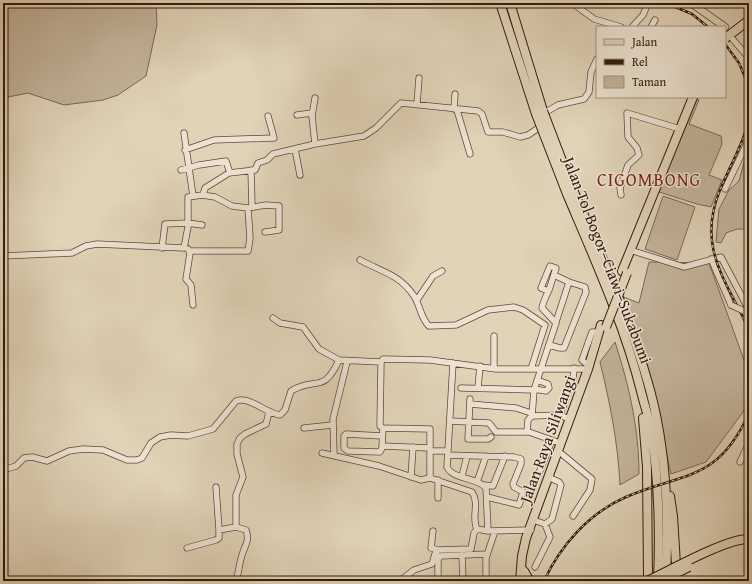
<svg xmlns="http://www.w3.org/2000/svg" width="752" height="584" viewBox="0 0 752 584" font-family="'Gentium Book Plus',serif">
<rect width="100%" height="100%" fill="#e0d3b8"/>
<filter id="stains"><feTurbulence type="fractalNoise" baseFrequency=".005" numOctaves="4"/><feColorMatrix values="0 0 0 0 .2 0 0 0 0 .09 0 0 0 0 .02 0 0 0 .5 -.17"/></filter>
<radialGradient id="worn" r=".72"><stop offset=".6" stop-color="#630" stop-opacity="0"/><stop offset="1" stop-color="#630" stop-opacity=".3"/></radialGradient>
<path fill="#c3b39b" stroke="#7b6654" d="M3 3H77L80 5 156 3 157 25 146 76 118 95 103 100 64 105 28 93 3 98Z
M695 98 699 100 689 124 721 136 722 144 709 175 722 180 711 207 697 204 656 191Z
M746 155H749V229H737L726 233 721 243 716 242 719 209 729 190 739 181Z
M663 196 695 207 677 260 645 249Z
M649 262 709 263 748 371 746 408 706 462 671 474 661 429 621 296 639 303Z
M615 342C629 385 639 429 639 474L620 485C618 443 610 403 600 362Z"/>
<g fill="none" stroke-linecap="round" stroke-linejoin="round">
<g stroke="#5e4838" stroke-width="7">
<path id="minor" d="M575 5 594 19 621 27
M632 27 643 15 648 3
M651 27 655 20
M729 35 749 58
M315 98 312 116 315 144
M417 104 419 78
M454 109 455 94
M457 110 470 154
M297 115 312 113
M184 133 193 196
M295 149 300 175
M185 150 214 140 274 138 268 116
M181 170 199 165 226 161 230 173
M251 170 252 207
M725 189 749 139
M202 195 215 197 232 206 248 208 266 205 279 206V230L265 232
M621 195 620 188 628 165 639 155 637 148 628 137 627 113 680 129
M162 248 165 224 188 223 202 225
M188 249 190 253 186 279 191 285 193 305
M630 250 684 267 721 257 749 310
M190 251H248L250 238 248 208
M3 256 72 253 86 246 97 244 184 248 188 227V197L203 195 205 188 229 173 255 170 258 163 267 160 273 154 315 144 364 136 376 128 401 103 478 111 482 114 488 132H503L520 137 528 135 537 129 546 112 558 105 584 99 589 92 591 72 597 59
M711 259 731 305
M360 260C382 272 399 274 414 296 420 305 421 319 429 326L456 325 488 310 514 307 523 310 545 325 531 369
M554 275 569 282
M417 300 433 276 442 271
M744 311 749 317
M273 318 280 323 303 327 319 349 339 360
M549 345 560 348H564L586 292 585 287 569 282 556 322
M453 363 447 467C453 480 477 477 486 488L488 531
M589 366 582 360 592 332H599
M494 368V336
M461 388 534 390
M478 388 480 366
M534 389 546 391 549 388 548 384 537 380
M470 399 468 439H488L491 437
M470 404 516 408 531 413
M560 415 573 379 574 368
M532 416 534 390 556 323 542 308C543 302 546 296 549 290L556 268 550 266 541 288 548 291
M450 421 489 423 496 432H529L560 443
M304 428 332 425
M527 432 528 420 532 416 560 415 569 419
M382 436 346 434 344 436V448L348 451 380 452 382 448 383 428
M382 446 429 448
M557 450 592 479 590 490 573 516
M430 451H448
M322 453 379 466 421 480 430 478
M448 455 514 457 521 459V464L513 484 514 487 523 492 519 505 487 497
M334 456 333 419 347 362
M740 462 749 443
M3 470 16 466 24 458 32 457 47 461 69 451 83 449 103 450 127 460H137L142 458 151 443 160 437 171 435 188 436 213 429 236 401C250 396 265 413 280 415L285 410 291 391C316 376 323 395 339 360L381 362
M462 476 467 456
M411 477 413 447
M477 482 486 456
M484 485 493 486 505 456
M216 487 219 530
M533 488 552 440
M438 498V480
M533 520 545 524 552 519 561 485 559 482 548 477
M531 530 488 531 477 529C471 518 480 503 472 492L430 478V429L383 428 380 426 381 362 383 359 430 360 496 369H588
M433 531 431 548 438 550
M187 548 216 540 219 538V530L236 527
M462 555 463 581
M535 567 550 537 545 524
M236 581C239 572 239 564 242 555 245 545 250 541 246 530L236 527V495L243 477 237 454V444L240 438 245 434 266 424 269 412
M400 581 414 570 432 564 435 554 438 550 471 549 474 533 477 529
M419 581 434 580
M438 581V560L440 556 487 554
M486 581V558L495 531"/>
</g>
<g stroke="#33190d" stroke-width="8">
<path id="major" d="M691 3 725 27"/>
</g>
<g stroke="#33190d" stroke-width="10">
<path id="highway" d="M500 3 536 114
M510 3 543 111
M727 37 749 20
M574 192C602 257 631 321 650 390 666 449 669 515 666 576
M567 194C595 260 625 326 642 395 645 407 649 418 651 430 659 480 660 531 658 581
M622 271 693 97
M643 418 647 467 648 581
M670 496 673 516 677 581
M524 571 530 581
M520 581 522 556 526 538 588 369 601 325"/>
</g>
<use href="#minor" stroke="#ebe2d1" stroke-width="5.5"/>
<use href="#major" stroke="#e0d3b8" stroke-width="7"/>
<use href="#highway" stroke="#e0d3b8" stroke-width="8"/>
<g stroke="#33190d" stroke-width="2.5">
<path id="rail" d="M666 3 692 14 708 27
M725 44 739 63 749 87
M749 120C743 145 729 167 720 190 696 248 727 281 749 330
M544 581C560 546 589 513 626 497 684 472 718 482 749 413"/>
</g>
<use href="#rail" stroke="#ebe2d1" stroke-width="1" stroke-dasharray="3" stroke-linecap="butt"/>
<g stroke="#5e4838" stroke-width="7" stroke-linecap="butt">
<path id="minor-bridge" d="M731 305 744 311"/>
</g>
<g stroke="#33190d" stroke-width="10" stroke-linecap="butt">
<path id="highway-bridge" d="M725 39 727 37
M543 111 574 192
M536 114 567 194
M606 327 627 273
M647 581C669 571 727 538 749 539
M661 581 689 567"/>
</g>
<use href="#minor-bridge" stroke="#ebe2d1" stroke-width="5.5"/>
<use href="#highway-bridge" stroke="#e0d3b8" stroke-width="8"/>
</g>
<g text-anchor="middle" dominant-baseline="central" stroke-width="3" stroke-linejoin="round" paint-order="stroke">
<g font-size="16" fill="#33190d" stroke="#ebe2d1">
<text transform="translate(608 260) rotate(69)">Jalan Tol Bogor–Ciawi–Sukabumi</text>
<text transform="translate(547 439) rotate(-70)">Jalan Raya Siliwangi</text>
</g>
<g font-size="18" letter-spacing="1" fill="#7a1f14" stroke="#ebe2d1">
<text x="649" y="179">CIGOMBONG</text>
</g>
</g>
<rect width="752" height="584" fill="none" stroke="#e0d3b8" stroke-width="16"/>
<rect x="4" y="4" width="744" height="576" fill="none" stroke="#33190d" stroke-width="2"/>
<rect x="8" y="8" width="736" height="568" fill="none" stroke="#33190d"/>
<rect x="596" y="26" width="130" height="72" fill="#ebe2d1" stroke="#a19283"/>
<rect x="604" y="39" width="20" height="6" fill="#e0d3b8" stroke="#a19283"/>
<text x="632" y="46" font-size="12" fill="#33190d">Jalan</text>
<rect x="604" y="59" width="20" height="6" fill="#33190d" stroke="#a19283"/>
<text x="632" y="66" font-size="12" fill="#33190d">Rel</text>
<rect x="604" y="76" width="20" height="12" fill="#c3b39b" stroke="#a19283"/>
<text x="632" y="86" font-size="12" fill="#33190d">Taman</text>
<rect width="100%" height="100%" filter="url(#stains)"/>
<rect width="100%" height="100%" fill="url(#worn)"/>
</svg>
